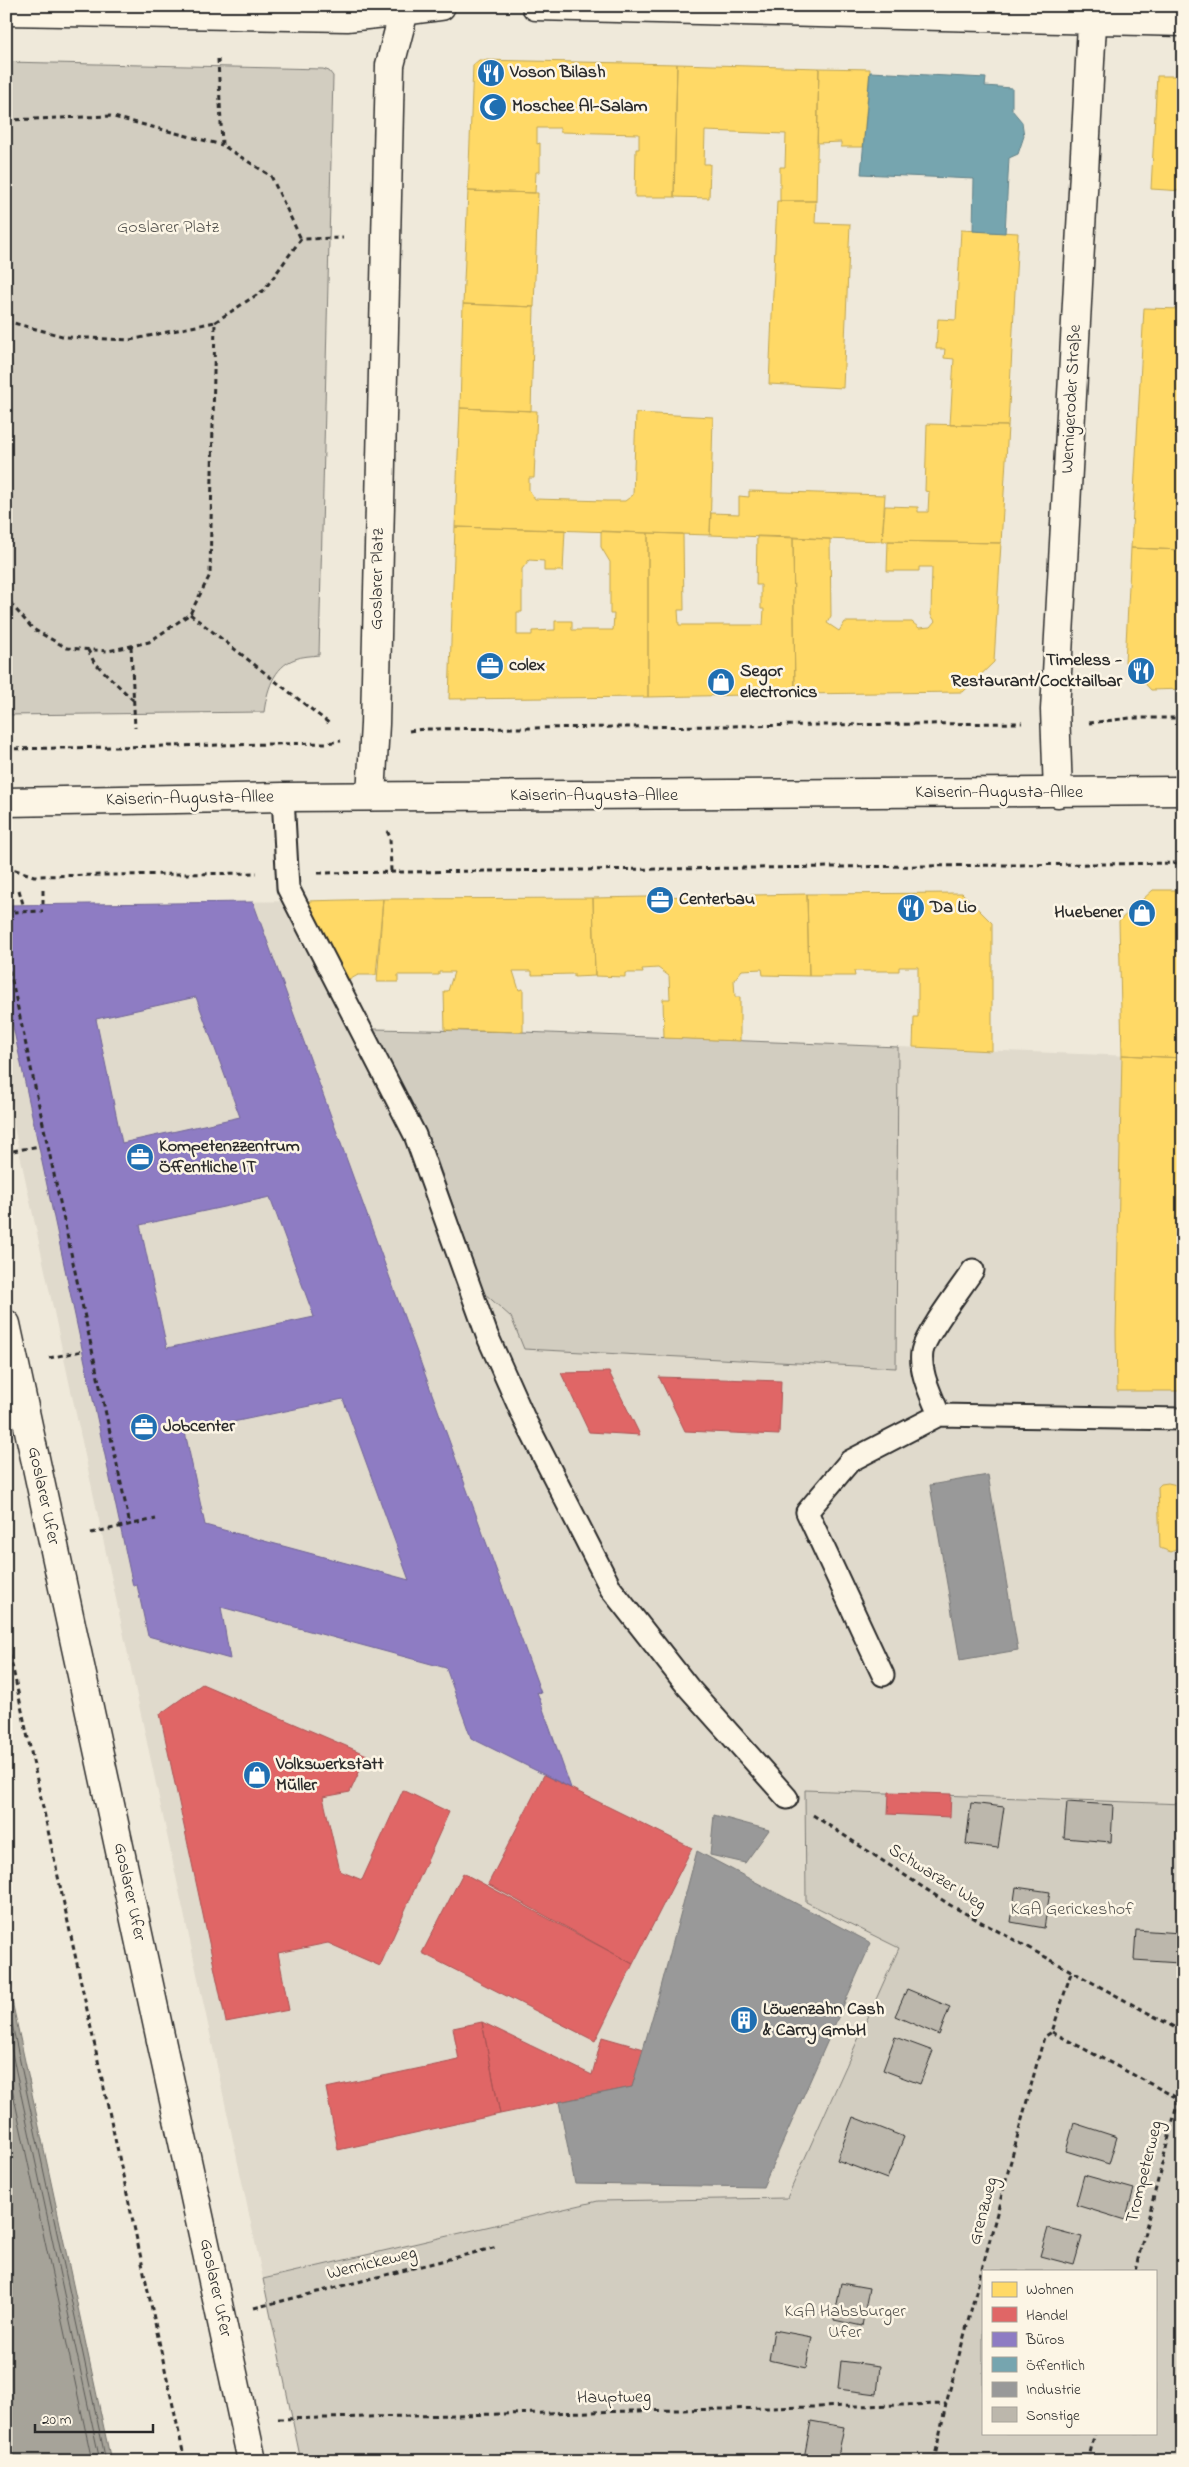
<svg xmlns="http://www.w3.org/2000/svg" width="1189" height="2467" viewBox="0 0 1189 2467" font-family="'Indie Flower',sans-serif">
<rect width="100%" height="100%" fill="#efe9da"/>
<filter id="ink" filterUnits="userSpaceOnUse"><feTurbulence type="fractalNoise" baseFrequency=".02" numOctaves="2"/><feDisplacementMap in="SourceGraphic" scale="10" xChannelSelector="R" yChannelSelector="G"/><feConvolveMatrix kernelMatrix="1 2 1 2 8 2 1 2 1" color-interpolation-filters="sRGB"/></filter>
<g filter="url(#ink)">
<path fill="#e0dacc" d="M306 901 432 1145 483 1292 511 1317 895 1368 898 1047 1183 1058V1804L805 1790 806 1902 899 1948 787 2198 598 2201 263 2279 6 1090V905Z"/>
<path fill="#d2cdc0" stroke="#7e7c76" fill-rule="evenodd" d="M6 62 323 69 329 71 333 76 319 655C312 656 302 656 295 659 273 667 267 691 264 712L6 715Z
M373 1029 523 1032 898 1047 896 1368 524 1349 511 1317 483 1292 432 1145Z
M805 1790 1183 1804V2461H301L263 2279 598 2201 787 2198 899 1948 806 1902ZM983 2271H1155V2433H983Z"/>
<path fill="#a6a399" stroke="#75736d" d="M6 1973 111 2461H6Z"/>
<path fill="#ffd966" stroke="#bfa554" d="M479 60 677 64 674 197H635L636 149H639V134L560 132V128H537V144L540 143V172H536L535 193 468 191 473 65Z
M677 64 819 68 816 201H780V167H785L786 134 705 131 704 164H710L709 198 674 197Z
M819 68 870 69 863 147H841V142L817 143Z
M1157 76H1183V191L1151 189Z
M468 191 538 193 534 307 463 304Z
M777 201H816L815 223 850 224 843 388 769 384Z
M961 230 1018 233 1008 426 950 425 954 359 944 358 945 349H936L938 319 956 320Z
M463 304 534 307 531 411 460 408Z
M1144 308 1183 309V550L1131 548Z
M460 408 537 411 534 478H529V490L535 499 607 501H625L633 495 636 413 713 417 710 535 455 527Z
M927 424 1008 426 1001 543 882 541 885 506 918 507V512H928L929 492 925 491Z
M749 491 885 495 882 541 710 535 711 513 739 514V496L749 497Z
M455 527 565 530 563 571H544V561L529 560 522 569V612H517V635H532V631L555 630V621H572V630H613L614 614H610V562L601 547V531L648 533V697L449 699Z
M648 533 683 534 684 610H678L679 625H763L764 609H761V585H756L757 536 793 537 795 694 648 697Z
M793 537 830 539 831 616 827 623 839 631 845 622H912L919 628 930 627 935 621 931 615 932 567H919V571H887L888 541 1001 543 994 662 963 692 795 694Z
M1131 548 1183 550V689L1151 690 1125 662Z
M1153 890H1183V1058L1122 1055 1119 921Z
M962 893 992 923V1051L913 1047 914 1017H918V967H899V971H854L855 976H809L807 894Z
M807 894 809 976 763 975 762 969 742 970 734 980 735 997H740V1041L664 1038 663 999H670L669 976 658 968 642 969 643 973H625V977L595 976 593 898Z
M593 898 595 976 574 977V974L532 975V971H513L519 990 523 989V1032L445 1030 444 991H448L454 972H439V975H398V982H377L383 899Z
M383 899 376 975H358L349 980 306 901Z
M1122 1055 1183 1058V1391H1117L1116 1332Z
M1168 1483 1177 1485 1179 1492 1180 1548 1171 1552 1160 1548 1158 1487 1161 1484Z"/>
<path fill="#e06666" stroke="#aa5454" d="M609 1372 640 1435 589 1432 561 1373Z
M659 1377 781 1381 779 1435 685 1431Z
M202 1684 367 1755 350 1792 323 1797 340 1871 362 1880 403 1790 449 1812 380 1966 328 1943 278 1953 289 2010 226 2022 160 1714Z
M544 1775 692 1848 633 1964 488 1884Z
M889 1792 951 1794 950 1817 888 1814Z
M463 1873 633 1964 595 2041 422 1953Z
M482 2022 592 2075 602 2037 644 2049 632 2087 500 2114Z
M482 2022 500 2114 338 2150 326 2088 459 2060 453 2028Z"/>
<path fill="#8e7cc3" stroke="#706495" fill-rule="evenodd" d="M253 902 541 1693 537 1692 571 1788 471 1738 446 1668 221 1607 230 1659 148 1636 137 1585 133 1586 6 994V905ZM196 997 240 1117 122 1143 96 1019ZM270 1197 314 1317 167 1348 140 1225ZM343 1399 409 1580 205 1525 185 1432Z"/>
<path fill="#76a5af" stroke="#608087" d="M870 72 986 78 985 86 1012 88V110L1022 122 1024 136 1018 154 1009 158 1005 233 973 231 974 179 861 174Z"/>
<path fill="#999" stroke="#787878" d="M988 1475 1018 1650 960 1660 930 1485Z
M714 1815 769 1830 745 1863 710 1855Z
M697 1851 871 1943 763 2187 575 2184 559 2102 632 2087 660 1991Z"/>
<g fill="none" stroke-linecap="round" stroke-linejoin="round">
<path stroke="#5c5b57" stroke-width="1" d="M6 1996 106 2461
M6 2025 100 2461
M6 2060 92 2461"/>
</g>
<path fill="#bcb7ac" stroke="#2b2b2b" d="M1067 1802 1113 1805 1111 1842 1064 1838Z
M971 1803 1004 1807 998 1848 966 1844Z
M1016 1887 1050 1892 1044 1928 1011 1922Z
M1136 1930 1181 1933 1179 1963 1134 1960Z
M907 1989 950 2007 939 2035 895 2016Z
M895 2037 933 2051 920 2084 883 2070Z
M853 2117 904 2137 887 2179 837 2160Z
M1074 2123 1117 2137 1109 2164 1066 2151Z
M1084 2175 1134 2189 1125 2220 1076 2205Z
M1048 2228 1082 2237 1074 2265 1040 2256Z
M841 2283 869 2288 862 2326 834 2320Z
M774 2330 812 2337 806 2368 769 2360Z
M841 2361 880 2366 877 2394 838 2389Z
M811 2421 844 2427 837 2461 804 2458Z"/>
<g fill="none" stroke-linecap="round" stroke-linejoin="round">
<g stroke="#2b2b2b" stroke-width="25">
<path id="lane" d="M283 797 288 888 415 1135 487 1335 524 1418 611 1589 688 1687 787 1798
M939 1415C932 1396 919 1373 922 1352 925 1334 962 1287 973 1270
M883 1675 807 1512 850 1461 939 1415 1183 1419"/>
</g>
<g stroke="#2b2b2b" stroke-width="31">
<path id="street" d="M405 6 404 11 441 6
M536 6 1183 22
M6 11 347 17 404 11 390 65 375 724 371 796
M1058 793 1055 710 1093 6
M6 1324 252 2461"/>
</g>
<g stroke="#2b2b2b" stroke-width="31">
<path id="secondary" d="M6 802 283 797 1183 791"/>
</g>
<path stroke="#2b2b2b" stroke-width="3" stroke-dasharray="5 4" stroke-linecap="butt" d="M9 55V120L110 116 222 145
M218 59 222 145 271 176 301 239
M6 321 66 337 130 340 215 322 210 575 190 614 149 642 108 651 67 648 33 629 12 605 6 590
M215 322 264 290 301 239 343 238
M6 608 12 605
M190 614 330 724
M131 646 135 728
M88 650 94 662 133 700
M1089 723 1130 718H1183
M409 731 424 729 1022 723
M6 749 327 743 341 741
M387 831 390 837 391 872
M6 867 34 876 257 873
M318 873 1183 863
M19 890 23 904
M43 890V904
M6 917 14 912 43 911
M6 953 130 1525
M13 1151 39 1146
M49 1358 82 1351
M91 1533 156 1519
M6 1637 185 2461
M813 1815 950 1905 1183 2032
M1052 2032 1183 2101
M1135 2271 1183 2081
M254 2308 497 2247
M278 2419 946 2404
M934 2461 946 2404 1044 2037 1052 2032 1071 1973
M1088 2461 1095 2433"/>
<use href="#lane" stroke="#fcf5e5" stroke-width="21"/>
<use href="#street" stroke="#fcf5e5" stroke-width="28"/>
<use href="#secondary" stroke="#fcf5e5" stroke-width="28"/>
</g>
</g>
<defs>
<g id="restaurant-disc" transform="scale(1.4375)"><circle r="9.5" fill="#1f6fb2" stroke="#fcf5e5"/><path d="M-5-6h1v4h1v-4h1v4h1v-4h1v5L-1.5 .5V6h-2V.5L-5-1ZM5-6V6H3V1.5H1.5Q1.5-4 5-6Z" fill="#fff"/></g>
<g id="mosque-disc" transform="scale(1.4375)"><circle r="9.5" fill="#1f6fb2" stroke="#fcf5e5"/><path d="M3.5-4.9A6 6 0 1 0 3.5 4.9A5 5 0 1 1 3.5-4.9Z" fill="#fff"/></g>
<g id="office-disc" transform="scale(1.4375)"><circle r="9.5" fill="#1f6fb2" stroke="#fcf5e5"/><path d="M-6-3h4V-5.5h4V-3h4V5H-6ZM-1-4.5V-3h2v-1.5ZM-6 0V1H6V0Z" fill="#fff"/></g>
<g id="shop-disc" transform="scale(1.4375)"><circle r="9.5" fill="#1f6fb2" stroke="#fcf5e5"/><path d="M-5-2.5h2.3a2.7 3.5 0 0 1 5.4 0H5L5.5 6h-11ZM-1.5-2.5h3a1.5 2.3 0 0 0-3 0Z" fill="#fff"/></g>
<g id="building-disc" transform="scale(1.4375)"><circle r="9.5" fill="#1f6fb2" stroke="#fcf5e5"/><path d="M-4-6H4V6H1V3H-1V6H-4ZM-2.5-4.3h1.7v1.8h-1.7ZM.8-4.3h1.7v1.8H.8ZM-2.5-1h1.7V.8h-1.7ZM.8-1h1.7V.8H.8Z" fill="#fff"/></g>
</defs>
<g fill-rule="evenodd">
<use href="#restaurant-disc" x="491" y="73"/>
<use href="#mosque-disc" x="493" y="107"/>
<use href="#office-disc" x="490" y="666"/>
<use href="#restaurant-disc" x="1141" y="671"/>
<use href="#shop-disc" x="721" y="682"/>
<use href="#office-disc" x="660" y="900"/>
<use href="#restaurant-disc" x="911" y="908"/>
<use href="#shop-disc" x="1142" y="913"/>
<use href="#office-disc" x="140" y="1157"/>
<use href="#office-disc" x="144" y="1427"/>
<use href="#shop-disc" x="257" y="1775"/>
<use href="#building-disc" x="744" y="2020"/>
</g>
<g text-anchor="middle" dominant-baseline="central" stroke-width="5" stroke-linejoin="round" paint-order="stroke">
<g font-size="18" font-weight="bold" fill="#2b2b2b" stroke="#fcf5e5" text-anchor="start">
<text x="510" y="73">Voson Bilash</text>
<text x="512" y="107">Moschee Al-Salam</text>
<text x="1122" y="661" text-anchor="end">Timeless -<tspan x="1122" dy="21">Restaurant/Cocktailbar</tspan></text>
<text x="509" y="666">colex</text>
<text x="740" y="672">Segor<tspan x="740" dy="21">electronics</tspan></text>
<text x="679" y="900">Centerbau</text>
<text x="930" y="908">Da Lio</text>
<text x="1123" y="913" text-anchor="end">Huebener</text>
<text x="159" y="1147">Kompetenzzentrum<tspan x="159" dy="21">Öffentliche IT</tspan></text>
<text x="163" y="1427">Jobcenter</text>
<text x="276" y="1765">Volkswerkstatt<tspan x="276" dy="21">Müller</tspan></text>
<text x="763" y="2010">Löwenzahn Cash<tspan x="763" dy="21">&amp; Carry GmbH</tspan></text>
</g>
<g font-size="18" fill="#555450" stroke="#fcf5e5">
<text x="168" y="228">Goslarer Platz</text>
<text x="1072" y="1910">KGA Gerickeshof</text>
<text x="845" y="2312">KGA Habsburger<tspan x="845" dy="21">Ufer</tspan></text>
</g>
<g font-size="18" fill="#2b2b2b" stroke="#fcf5e5">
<text transform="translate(1072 399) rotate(-87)">Wernigeroder Straße</text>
<text transform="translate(378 579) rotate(-89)">Goslarer Platz</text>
<text x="999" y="793">Kaiserin-Augusta-Allee</text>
<text x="594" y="796">Kaiserin-Augusta-Allee</text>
<text transform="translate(190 799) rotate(-1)">Kaiserin-Augusta-Allee</text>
<text transform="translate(43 1496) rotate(78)">Goslarer Ufer</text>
<text transform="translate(937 1878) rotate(32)">Schwarzer Weg</text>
<text transform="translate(129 1892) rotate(78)">Goslarer Ufer</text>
<text transform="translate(1145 2172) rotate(-76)">Trompeterweg</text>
<text transform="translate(984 2211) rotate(-75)">Grenzweg</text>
<text transform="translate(372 2264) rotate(-14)">Wernickeweg</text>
<text transform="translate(215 2288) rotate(78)">Goslarer Ufer</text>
<text transform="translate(614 2398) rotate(-1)">Hauptweg</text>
</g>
</g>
<rect width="1189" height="2467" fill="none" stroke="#fcf5e5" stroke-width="25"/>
<rect x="12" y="12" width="1164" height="2442" fill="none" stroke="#2b2b2b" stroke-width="2" filter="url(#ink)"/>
<rect x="982" y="2270" width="175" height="165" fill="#fcf5e5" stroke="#a8a49b"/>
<rect x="992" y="2282" width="25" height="15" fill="#ffd966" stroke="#a8a49b"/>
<text x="1026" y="2294" font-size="15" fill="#2b2b2b">Wohnen</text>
<rect x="992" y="2307" width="25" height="15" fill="#e06666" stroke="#a8a49b"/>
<text x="1026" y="2320" font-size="15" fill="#2b2b2b">Handel</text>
<rect x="992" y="2332" width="25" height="15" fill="#8e7cc3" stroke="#a8a49b"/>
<text x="1026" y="2344" font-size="15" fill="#2b2b2b">Büros</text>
<rect x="992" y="2357" width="25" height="15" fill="#76a5af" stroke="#a8a49b"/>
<text x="1026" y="2370" font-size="15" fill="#2b2b2b">Öffentlich</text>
<rect x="992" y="2382" width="25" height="15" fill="#999999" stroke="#a8a49b"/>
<text x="1026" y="2394" font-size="15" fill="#2b2b2b">Industrie</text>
<rect x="992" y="2407" width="25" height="15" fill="#bcb7ac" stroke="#a8a49b"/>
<text x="1026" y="2420" font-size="15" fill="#2b2b2b">Sonstige</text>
<path d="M35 2424v8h118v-8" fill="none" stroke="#2b2b2b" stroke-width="2.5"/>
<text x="42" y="2424" font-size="15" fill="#2b2b2b" stroke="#fcf5e5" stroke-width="4" paint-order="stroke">20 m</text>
</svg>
